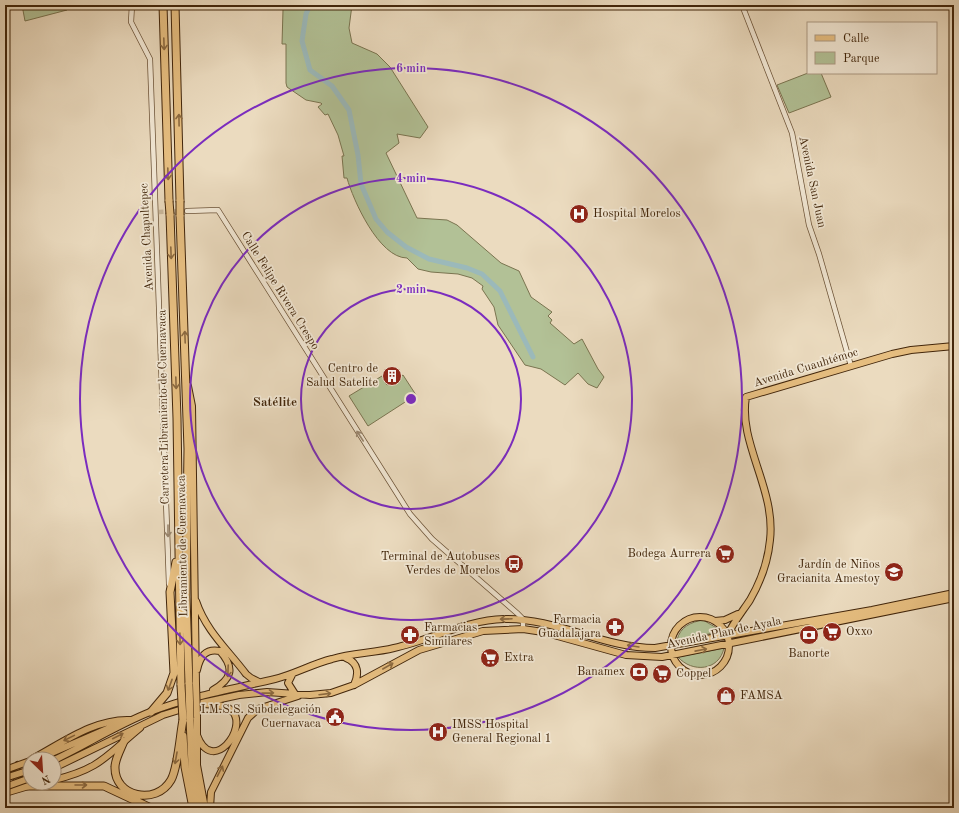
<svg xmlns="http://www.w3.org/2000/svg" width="959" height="813" viewBox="0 0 959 813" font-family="'Old Standard TT',serif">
<rect width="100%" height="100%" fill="#ebdbbf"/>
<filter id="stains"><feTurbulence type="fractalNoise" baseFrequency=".005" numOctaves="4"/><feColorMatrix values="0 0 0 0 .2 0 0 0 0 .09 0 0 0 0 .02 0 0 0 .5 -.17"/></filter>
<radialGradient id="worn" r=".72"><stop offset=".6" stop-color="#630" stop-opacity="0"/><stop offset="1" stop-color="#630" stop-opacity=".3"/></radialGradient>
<path fill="#b2c196" stroke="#7a7450" d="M22 5H66L67 10 25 21Z
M288 5H352L349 28 352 43 377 54 390 67 428 127 420 138 397 134 399 143 386 153 417 218 447 220 457 225 501 263 519 271 531 297 552 312 548 316 552 320 550 323 574 344 582 339 598 369 604 377 597 388 588 384 578 373 565 385 541 369 525 365 498 325 494 307 482 289 483 286 472 278 458 274 431 272 418 269 407 258C379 258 353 200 347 178H344L342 156H344L338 135 328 114 325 115 318 107 322 104 321 103 306 100 287 87 286 83V44H282L283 10Z
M808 73H821L831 97 789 113 777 85Z
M403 375 416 395 368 426 349 396 382 376 387 385Z
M703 620 715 627 719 632 677 640C680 627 691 622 703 620Z
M724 648C719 671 692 673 678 657Z"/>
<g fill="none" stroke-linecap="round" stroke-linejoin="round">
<path stroke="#9bb9ba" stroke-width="5" d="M310 5 306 14 302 41 310 70 332 86 349 110 358 155 361 184 376 219 387 232 406 247 429 259 467 268 482 274 500 291 533 357"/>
<path stroke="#c9b79b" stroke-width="4.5" stroke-dasharray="4.5 2" stroke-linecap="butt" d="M159 212 181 211"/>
<g stroke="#6c5338" stroke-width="6">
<path id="minor" d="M132 5 131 22 150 59 169 584
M742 5 792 133 809 225 819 254 851 366
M187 211 218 210 410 514 432 539 518 614 523 619V629"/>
</g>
<g stroke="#42260b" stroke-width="8">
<path id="major" d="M188 386 192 406 196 684
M196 601C206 631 228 650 246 674L251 678 259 682
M671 646a29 29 0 1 1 58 0a29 29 0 1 1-58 0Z
M715 621 725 620 738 614
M727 636C733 623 742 612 750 600 761 581 768 561 770 540 776 489 738 443 746 397L892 354 911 350 954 346
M346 658C359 663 359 674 354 685
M197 670C200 657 205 648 220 651 235 668 232 679 213 690
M292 675 288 683 295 694
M197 717V765L205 808
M197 735C212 776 249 728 232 711 226 704 213 705 205 704
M40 758 114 726
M32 759C62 743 95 718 131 720
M54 760C86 745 117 725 150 712 191 696 233 689 275 679 295 674 312 664 332 659 352 653 374 653 394 648 431 640 466 620 504 619 557 618 603 648 655 648L872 610 954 593
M18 765 16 769 15 776 22 785
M54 768 163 715 202 703 239 695 267 692 310 695 331 693 354 685 419 650 483 631 523 629 543 632 626 655 662 657 954 598
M54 780C100 769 106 756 140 728
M5 793 32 785
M210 808 211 792 248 718 258 709 298 696"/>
</g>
<g stroke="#42260b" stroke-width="9">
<path id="highway" d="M163 5 169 201
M175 5 180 201
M170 214 177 418 181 685
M180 215 188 449 186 597 189 684
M151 712 167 693 174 673 170 592 176 562
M190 718 192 766 200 808
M183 736 185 767 193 808
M124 741C121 749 115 759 115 767 114 797 156 806 171 780 178 768 180 735 183 720
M28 786H104L151 808"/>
</g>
<use href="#minor" stroke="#f2e8d5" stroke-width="4.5"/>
<use href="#major" stroke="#e6be80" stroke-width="6"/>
<use href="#highway" stroke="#e6be80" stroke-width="7"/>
<g stroke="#42260b" stroke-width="8" stroke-linecap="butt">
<path id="major-bridge" d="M196 684 197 716
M5 770 30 761
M5 778 30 770
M5 787 30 778"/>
</g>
<g stroke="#42260b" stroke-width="9" stroke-linecap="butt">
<path id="highway-bridge" d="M169 201 170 214
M180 201V215
M189 684 190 718
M181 685 183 720"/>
</g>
<use href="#major-bridge" stroke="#e6be80" stroke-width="6"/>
<use href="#highway-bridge" stroke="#e6be80" stroke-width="7"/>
</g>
<defs><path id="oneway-shaft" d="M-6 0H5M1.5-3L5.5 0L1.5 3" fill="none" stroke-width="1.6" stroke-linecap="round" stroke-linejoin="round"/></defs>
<g stroke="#8c6a40">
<use href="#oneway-shaft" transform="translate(164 44) rotate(88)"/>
<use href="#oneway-shaft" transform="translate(179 120) rotate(-91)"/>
<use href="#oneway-shaft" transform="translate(168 174) rotate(88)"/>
<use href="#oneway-shaft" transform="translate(171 253) rotate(88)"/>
<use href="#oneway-shaft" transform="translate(185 337) rotate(-92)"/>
<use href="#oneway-shaft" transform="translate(176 383) rotate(88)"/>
<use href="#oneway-shaft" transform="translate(506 619) rotate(178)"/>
<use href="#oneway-shaft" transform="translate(180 639) rotate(89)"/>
<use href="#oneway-shaft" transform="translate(633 646) rotate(-171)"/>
<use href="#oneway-shaft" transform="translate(701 650) rotate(-11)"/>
<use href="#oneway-shaft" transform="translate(388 666) rotate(-30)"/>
<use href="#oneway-shaft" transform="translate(228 671) rotate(92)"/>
<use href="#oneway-shaft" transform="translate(170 685) rotate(110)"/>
<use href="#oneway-shaft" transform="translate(268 693) rotate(-1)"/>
<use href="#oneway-shaft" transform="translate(325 694) rotate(-7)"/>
<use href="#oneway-shaft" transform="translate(118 736) rotate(-27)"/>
<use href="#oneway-shaft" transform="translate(69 738) rotate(154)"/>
<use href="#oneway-shaft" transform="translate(176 758) rotate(100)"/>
<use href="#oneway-shaft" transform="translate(220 771) rotate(-63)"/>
<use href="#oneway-shaft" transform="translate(81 785)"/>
</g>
<g stroke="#9a8770">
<use href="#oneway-shaft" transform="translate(360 436) rotate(-123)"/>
<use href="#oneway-shaft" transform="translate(168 531) rotate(90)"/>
</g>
<g fill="none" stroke="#7b2cbf" stroke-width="2">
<circle cx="411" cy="399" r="110"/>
<circle cx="411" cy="399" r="221"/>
<circle cx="411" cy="399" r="331"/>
</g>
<defs>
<g id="hospital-disc" transform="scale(1)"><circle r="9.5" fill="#8f2418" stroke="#f2e8d5"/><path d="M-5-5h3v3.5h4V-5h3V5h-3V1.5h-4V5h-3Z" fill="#fff"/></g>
<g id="building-disc" transform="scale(1)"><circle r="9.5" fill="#8f2418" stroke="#f2e8d5"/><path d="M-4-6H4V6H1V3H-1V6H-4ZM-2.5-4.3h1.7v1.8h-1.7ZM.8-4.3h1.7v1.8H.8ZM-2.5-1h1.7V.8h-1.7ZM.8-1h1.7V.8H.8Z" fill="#fff"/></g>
<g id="supermarket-disc" transform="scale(1)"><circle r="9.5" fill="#8f2418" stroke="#f2e8d5"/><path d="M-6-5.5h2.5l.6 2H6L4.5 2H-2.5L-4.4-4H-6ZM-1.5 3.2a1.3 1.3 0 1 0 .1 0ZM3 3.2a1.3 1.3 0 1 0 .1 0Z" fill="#fff"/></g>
<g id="bus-disc" transform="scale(1)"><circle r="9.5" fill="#8f2418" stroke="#f2e8d5"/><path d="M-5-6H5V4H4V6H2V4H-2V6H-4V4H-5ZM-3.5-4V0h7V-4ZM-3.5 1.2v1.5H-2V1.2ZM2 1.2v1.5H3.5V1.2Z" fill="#fff"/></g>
<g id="school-disc" transform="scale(1)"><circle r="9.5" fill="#8f2418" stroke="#f2e8d5"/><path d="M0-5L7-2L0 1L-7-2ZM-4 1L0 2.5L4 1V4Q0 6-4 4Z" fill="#fff"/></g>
<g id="pharmacy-disc" transform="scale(1)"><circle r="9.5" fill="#8f2418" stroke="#f2e8d5"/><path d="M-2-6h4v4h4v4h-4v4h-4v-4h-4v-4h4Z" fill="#fff"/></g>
<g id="bank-disc" transform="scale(1)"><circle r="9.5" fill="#8f2418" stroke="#f2e8d5"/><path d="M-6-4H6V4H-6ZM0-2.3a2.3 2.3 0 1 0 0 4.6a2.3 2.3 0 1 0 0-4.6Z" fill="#fff"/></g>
<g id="shop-disc" transform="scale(1)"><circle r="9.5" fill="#8f2418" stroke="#f2e8d5"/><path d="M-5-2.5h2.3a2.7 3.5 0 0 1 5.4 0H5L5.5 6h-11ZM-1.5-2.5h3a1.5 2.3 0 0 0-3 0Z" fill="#fff"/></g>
<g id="civic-disc" transform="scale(1)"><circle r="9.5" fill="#8f2418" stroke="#f2e8d5"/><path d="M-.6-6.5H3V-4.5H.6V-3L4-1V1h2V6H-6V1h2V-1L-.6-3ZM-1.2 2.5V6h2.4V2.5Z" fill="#fff"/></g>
</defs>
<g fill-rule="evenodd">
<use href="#hospital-disc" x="579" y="214"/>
<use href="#building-disc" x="392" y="376"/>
<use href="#supermarket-disc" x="725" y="554"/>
<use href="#bus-disc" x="514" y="564"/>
<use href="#school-disc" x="894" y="572"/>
<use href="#pharmacy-disc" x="615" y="627"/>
<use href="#supermarket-disc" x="832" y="632"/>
<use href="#pharmacy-disc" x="410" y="635"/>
<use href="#bank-disc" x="809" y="635"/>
<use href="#supermarket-disc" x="490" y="658"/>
<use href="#bank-disc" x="639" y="672"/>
<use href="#supermarket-disc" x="662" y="674"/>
<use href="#shop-disc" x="726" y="696"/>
<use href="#civic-disc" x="335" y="717"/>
<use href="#hospital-disc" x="438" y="732"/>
</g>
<g text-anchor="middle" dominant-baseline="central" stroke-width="3.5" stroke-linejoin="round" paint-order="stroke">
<g font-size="12" fill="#42260b" stroke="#f2e8d5">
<text transform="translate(812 182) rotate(78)">Avenida San Juan</text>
<text transform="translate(147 237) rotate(-93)">Avenida Chapultepec</text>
<text transform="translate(280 291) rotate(58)">Calle Felipe Rivera Crespo</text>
<text transform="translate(806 368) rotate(-17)">Avenida Cuauhtémoc</text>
<text transform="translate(164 407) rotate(-91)">Carretera Libramiento de Cuernavaca</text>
<text transform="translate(183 546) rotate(-91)">Libramiento de Cuernavaca</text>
<text transform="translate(724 633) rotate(-12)">Avenida Plan de Ayala</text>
</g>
<g font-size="12" fill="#42260b" stroke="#f2e8d5" text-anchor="start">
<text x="593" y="214">Hospital Morelos</text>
<text x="378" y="369" text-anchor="end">Centro de<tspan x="378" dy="14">Salud Satelite</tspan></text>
<text x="711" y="554" text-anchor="end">Bodega Aurrera</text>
<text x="500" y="557" text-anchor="end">Terminal de Autobuses<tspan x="500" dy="14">Verdes de Morelos</tspan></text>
<text x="880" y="565" text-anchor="end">Jardín de Niños<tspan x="880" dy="14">Gracianita Amestoy</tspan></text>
<text x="601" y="620" text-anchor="end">Farmacia<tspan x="601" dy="14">Guadalajara</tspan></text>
<text x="424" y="628">Farmacias<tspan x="424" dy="14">Similares</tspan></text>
<text x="846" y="632">Oxxo</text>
<text x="809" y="654" text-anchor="middle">Banorte</text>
<text x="504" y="658">Extra</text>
<text x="625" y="672" text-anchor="end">Banamex</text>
<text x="676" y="674">Coppel</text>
<text x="740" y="696">FAMSA</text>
<text x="321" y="710" text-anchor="end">I.M.S.S. Subdelegación<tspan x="321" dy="14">Cuernavaca</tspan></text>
<text x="452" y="725">IMSS Hospital<tspan x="452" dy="14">General Regional 1</tspan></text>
</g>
<g font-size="13" font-weight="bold" fill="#42260b" stroke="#f2e8d5">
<text x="275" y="402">Satélite</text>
</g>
</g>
<circle cx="411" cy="399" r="6" fill="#7b2cbf" stroke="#f2e8d5" stroke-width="2"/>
<g font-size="12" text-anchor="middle" font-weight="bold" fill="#7b2cbf" stroke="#f2e8d5" stroke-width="3.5" stroke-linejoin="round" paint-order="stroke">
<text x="411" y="72">6 min</text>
<text x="411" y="182">4 min</text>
<text x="411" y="293">2 min</text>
</g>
<rect width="959" height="813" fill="none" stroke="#ebdbbf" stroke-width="20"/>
<rect x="6" y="6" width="947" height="801" fill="none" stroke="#42260b" stroke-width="2"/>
<rect x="10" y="10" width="939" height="793" fill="none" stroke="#42260b"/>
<rect x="807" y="22" width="130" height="52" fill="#f2e8d5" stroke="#ac9a84"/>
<rect x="815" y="35" width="20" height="6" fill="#e6be80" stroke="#ac9a84"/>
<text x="843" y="42" font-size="12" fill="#42260b">Calle</text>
<rect x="815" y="52" width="20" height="12" fill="#b2c196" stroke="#ac9a84"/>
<text x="843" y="62" font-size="12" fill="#42260b">Parque</text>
<g transform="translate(42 771) rotate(155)"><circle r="19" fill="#f2e8d5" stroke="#ac9a84"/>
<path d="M0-3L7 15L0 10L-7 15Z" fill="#8f2418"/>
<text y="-6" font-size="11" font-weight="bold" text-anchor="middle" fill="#42260b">N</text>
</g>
<rect width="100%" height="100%" filter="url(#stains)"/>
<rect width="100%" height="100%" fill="url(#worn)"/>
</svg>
